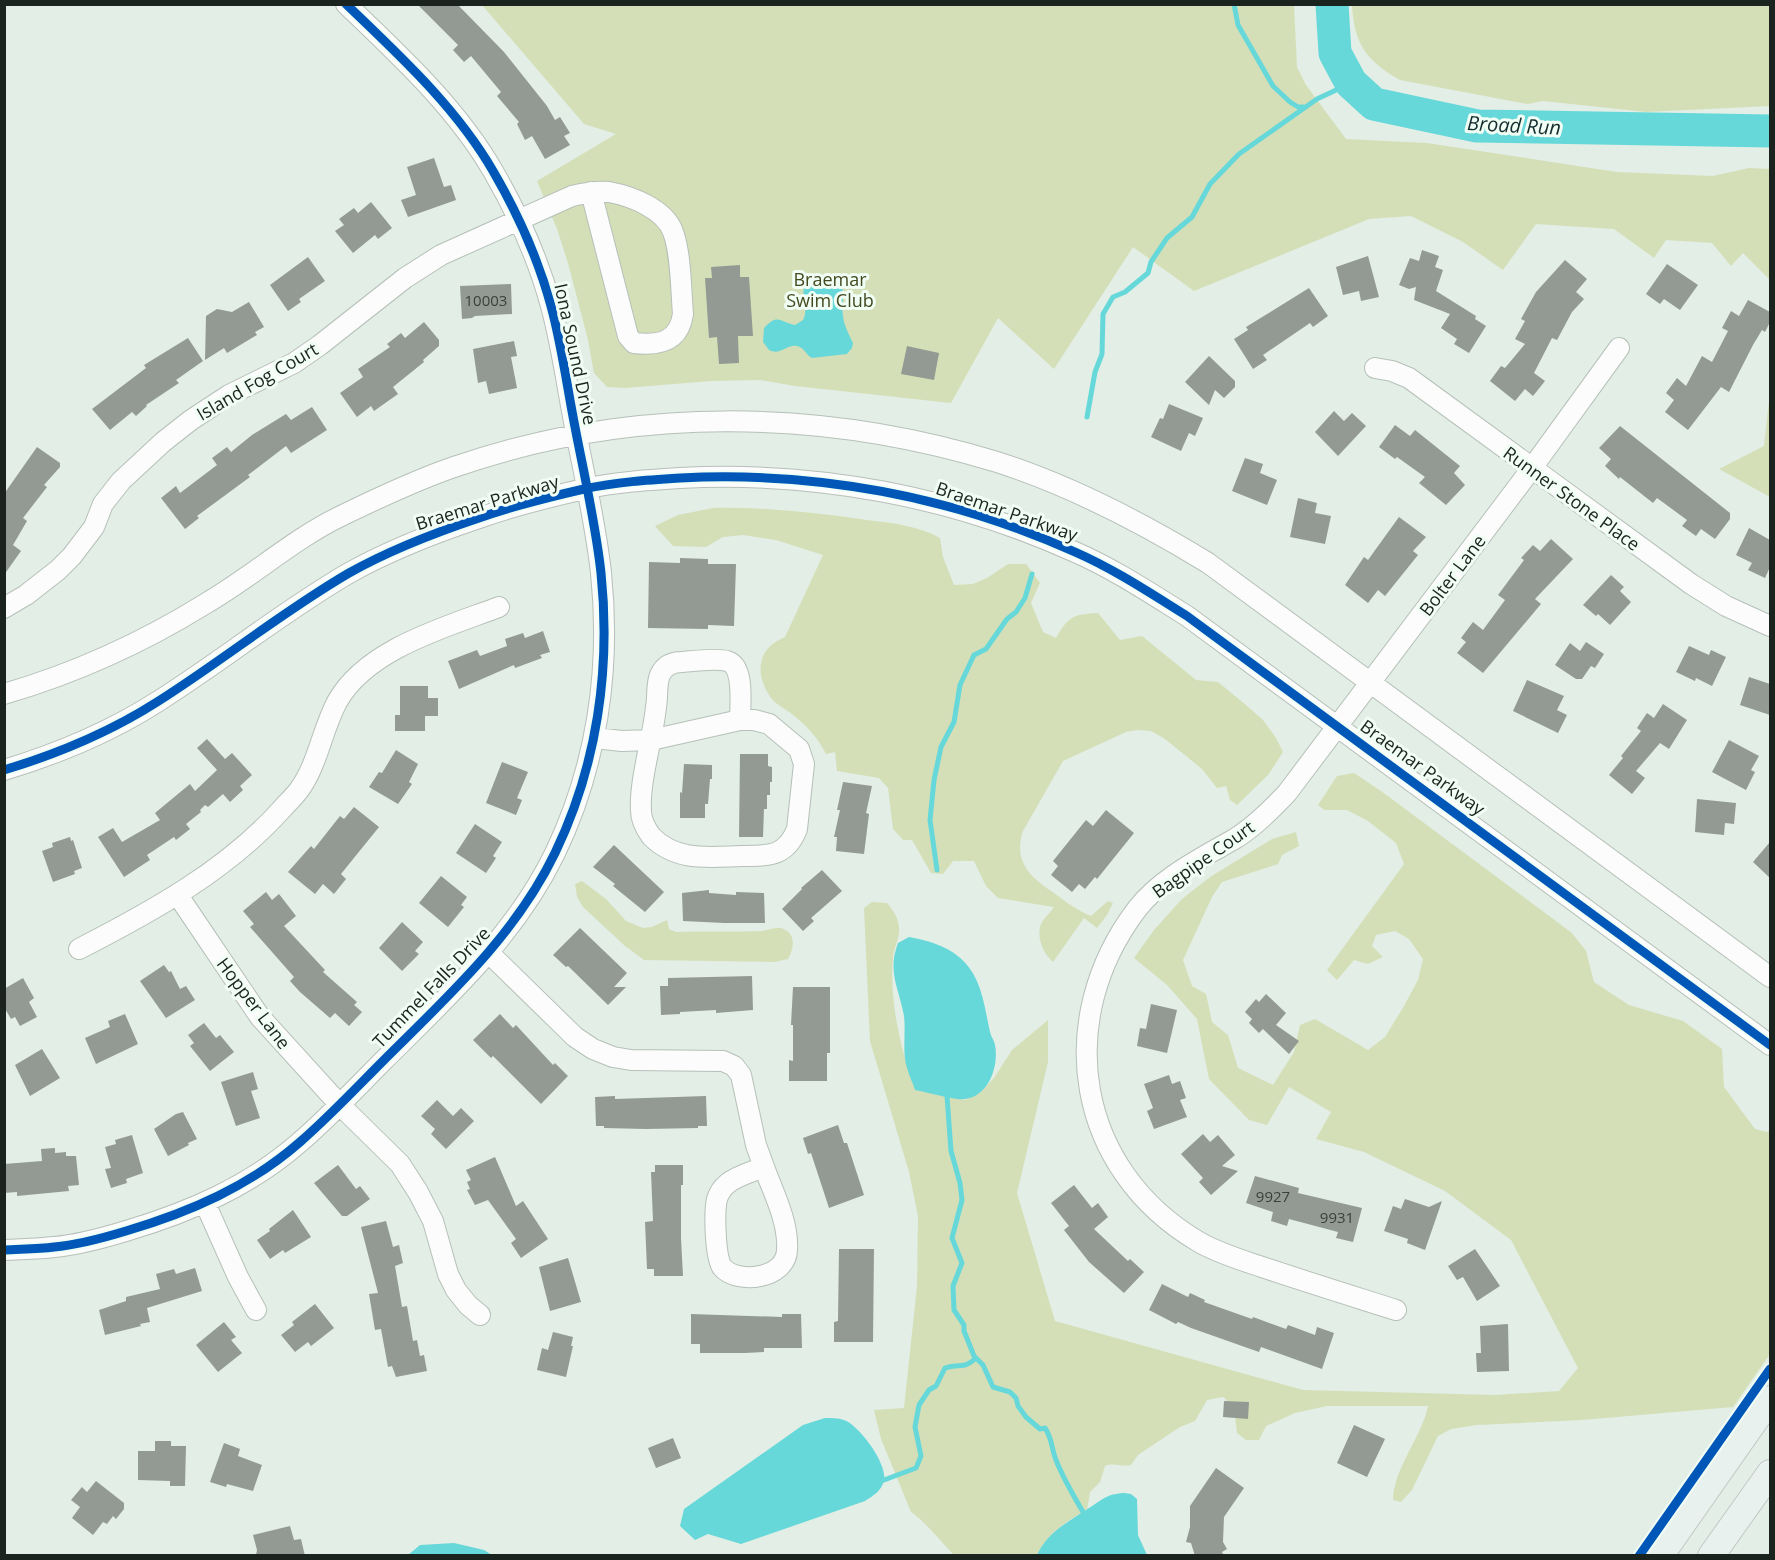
<svg xmlns="http://www.w3.org/2000/svg" width="1775" height="1560" viewBox="0 0 1775 1560" font-family="'Open Sans',sans-serif">
<rect width="100%" height="100%" fill="#e2eee6"/>
<path fill="#d5dfb7" d="M482 5H1294L1297 67 1306 85 1346 139 1427 143 1617 172 1713 176 1749 168 1770 169V280L1743 253 1731 266 1712 243 1666 240 1654 258 1614 229 1536 224 1503 270 1463 242 1411 216 1369 219 1194 291 1133 247 1054 369 998 318 951 403 795 386 760 380 711 381 625 388 607 387 594 373 588 340 568 263 557 229 537 181 616 134 584 124Z
M1352 5H1770V106L1646 112 1543 101 1528 104 1400 80C1366 61 1354 43 1352 5Z
M1770 392V497L1719 469 1764 446Z
M713 508C764 507 810 512 860 519 887 523 915 524 940 538L943 557 954 585 973 584 987 578 1008 564H1026L1040 583 1031 603 1043 632 1056 638C1068 617 1073 614 1098 613L1120 640 1142 636 1196 680 1218 682 1246 705 1263 720 1276 738 1283 752 1268 775 1237 805 1230 800 1226 786 1217 788 1202 769 1165 739 1151 731 1137 730 1126 732 1063 761 1023 831C1013 862 1030 877 1054 893 1066 902 1077 910 1091 916L1108 901 1113 903 1107 915 1097 928 1084 918 1053 962C1043 953 1035 936 1042 922 1045 917 1051 912 1054 907L998 898 986 886 974 861H953L943 874 931 873 912 840H903L893 829 888 788 879 778 837 771 835 752 826 754C818 738 807 726 793 715 786 709 776 705 771 698 754 674 757 648 785 637L823 555 776 540 743 535 723 537 706 547 673 546 655 526 678 515Z
M1354 773 1381 791 1572 933 1586 951 1594 982 1629 1005 1683 1021 1722 1049 1724 1087 1755 1129 1767 1132 1770 1130V1354L1733 1407 1582 1420 1477 1425 1451 1429 1438 1436 1412 1490 1401 1502 1393 1500C1394 1467 1421 1439 1428 1406H1327L1295 1413 1266 1426 1259 1440H1246L1237 1433 1234 1407 1223 1397 1207 1400 1195 1421 1180 1427 1138 1455 1131 1465C1121 1467 1115 1462 1105 1466L1100 1482 1090 1492 1087 1510C1066 1521 1047 1534 1037 1555H954C940 1541 927 1523 911 1512L881 1439 874 1410 904 1408 917 1286 918 1216 909 1172 870 1041 864 908 872 902 887 903C894 911 898 918 899 928 900 939 893 948 893 959 889 1000 901 1053 916 1090L965 1100 981 1092 994 1078 1012 1050 1048 1020V1062L1017 1193 1055 1321 1303 1390 1496 1395 1559 1391 1578 1368 1511 1240 1445 1191 1364 1152 1316 1139 1331 1112 1289 1087 1267 1125 1249 1120 1209 1079 1197 1019 1167 985 1134 958 1154 930 1182 899 1210 877 1272 839 1296 832 1299 846 1282 855 1278 864 1222 882 1212 897 1183 960 1192 986 1206 994 1212 1022 1228 1035 1238 1068 1273 1085 1294 1052 1300 1025 1315 1019 1368 1050 1385 1037 1404 1006 1418 980 1423 959 1409 939 1395 931 1376 935 1372 946 1383 957 1368 964 1354 960 1337 980 1327 970 1404 864 1396 843 1368 821 1347 810H1324L1318 805 1337 776Z
M582 881 606 899 626 921 643 928 652 927 667 920 669 929 676 932C705 931 734 932 763 931 769 930 775 927 781 928 797 933 794 948 788 959L775 962 644 960 625 946 583 907 577 897 575 884Z"/>
<path fill="#67d8d9" d="M822 276C852 279 840 297 843 316 844 326 849 334 853 343L852 348 847 354 812 358C806 355 805 348 797 346 787 344 780 356 769 350L763 342 764 328C778 313 779 322 795 325L803 320C812 304 789 285 822 276Z
M909 937C926 940 945 945 959 957 982 976 984 1005 990 1032 991 1037 994 1040 995 1045 999 1066 989 1096 965 1099 956 1101 927 1092 915 1090 913 1083 909 1076 907 1068 902 1053 906 1033 904 1016 899 988 887 972 898 943Z
M825 1418C831 1418 838 1418 844 1420 859 1425 888 1464 884 1481 881 1491 873 1496 865 1501L741 1544 708 1534 695 1540 680 1526 684 1509 803 1425Z
M1124 1493 1131 1494 1137 1499 1138 1535 1147 1555H1037C1047 1533 1066 1523 1086 1510 1101 1501 1105 1494 1124 1493Z
M454 1543 484 1550 492 1555H408L420 1545Z"/>
<g fill="none" stroke-linecap="round" stroke-linejoin="round">
<path stroke="#67d8d9" stroke-width="5" d="M1234 4 1238 25 1273 86 1290 102 1298 107H1304
M1087 417 1095 372 1102 354 1103 314 1113 297 1125 292 1148 273 1151 262 1167 238 1192 217 1210 184 1239 154 1317 99 1351 83
M937 870 930 820 934 780 941 747 954 722 960 685 974 655 986 649 1007 619 1016 612 1025 598 1032 574
M947 1096 951 1151 960 1183 962 1200 952 1238 962 1263 953 1286 954 1310 964 1325V1331L974 1356 983 1365 993 1387 1010 1392 1016 1398 1018 1406 1026 1417 1040 1429 1045 1428C1053 1440 1051 1448 1056 1460 1063 1478 1073 1495 1083 1512
M884 1480 916 1468 921 1456 915 1427 919 1405 929 1390 936 1386 945 1368C958 1363 964 1370 976 1358"/>
<path stroke="#67d8d9" stroke-width="33" d="M1332 4 1335 53 1351 83 1374 104 1477 126 1770 131"/>
</g>
<path fill="#939a93" d="M417 4H457L504 52 547 106 555 120 560 117 570 133 564 136 570 145 545 159 532 136 525 140 517 124 519 122 497 96 501 92 471 56 464 62 453 50 458 45Z
M434 158 444 187 451 185 456 200 408 217 401 200 416 195 407 167Z
M371 202 392 228 378 239 375 235 353 253 335 231 344 225 339 219 354 208 358 213Z
M1422 250 1439 256 1435 267 1443 270 1436 291 1476 316 1475 319 1486 326 1469 353 1454 344 1457 339 1441 328 1450 314 1414 300 1416 287 1409 289 1399 285 1410 258 1419 261Z
M1368 256 1379 297 1361 301 1359 291 1343 295 1336 267Z
M308 257 325 281 299 299 301 302 288 311 270 285Z
M1565 260 1587 279 1576 292 1584 299 1572 312 1557 340 1552 338 1534 373 1545 381 1533 396 1525 389 1515 401 1490 381 1501 366 1505 368 1525 344 1515 339 1525 321 1521 319 1536 292Z
M1667 264 1698 285 1680 310 1664 299 1660 304 1646 294Z
M740 265V277H749L753 336H738L739 363 719 364 717 337 709 338 705 278H712L711 267Z
M511 284 512 314 475 316 472 318 462 319 460 286Z
M1309 288 1328 316 1313 327 1310 323 1263 355 1267 360 1253 369 1234 339 1248 330 1246 327Z
M1748 300 1770 312V322L1765 332 1762 330 1753 345 1729 392 1721 387 1688 430 1665 412 1674 400 1666 393 1677 378 1686 386 1702 356 1712 362 1728 331 1722 328 1731 311 1739 316Z
M249 302 264 327 255 332 257 335 227 353 224 348 205 360 206 316 217 309 232 312Z
M424 322 439 340V346L423 360 424 362 393 387 398 394 374 411 371 406 357 417 340 393 363 377 358 369 390 347 387 344 401 333 405 338Z
M188 338 203 361 176 380 179 383 146 405 147 406 136 416 132 412 110 430 92 409 146 368 144 365Z
M514 341 517 356 511 357 517 388 489 394 486 381 478 383 473 349Z
M907 346 939 353 934 380 901 374Z
M1209 356 1235 381V387L1224 398 1215 390 1209 405 1185 382Z
M1169 404 1203 418 1195 436 1189 433 1181 451 1151 437 1160 418 1163 419Z
M312 407 327 430 291 453 286 446 248 475 250 477 197 516 199 518 185 529 161 498 176 486 180 493 217 465 212 458 227 447 231 452 252 435 286 414 291 420Z
M1334 411 1344 421 1352 413 1366 426 1338 456 1315 432Z
M1395 425 1410 436 1415 430 1460 466 1454 473 1465 485 1446 505 1419 483 1425 477 1397 457 1395 459 1379 447Z
M1620 426 1730 513V519L1715 539 1701 529 1696 536 1682 526 1687 520 1657 498 1653 503 1620 477 1619 479 1605 466 1611 459 1599 448Z
M37 447 60 463V467L44 485 47 487 23 518 27 521 13 545 21 551 4 575V494Z
M1245 458 1263 464 1260 473 1277 480 1267 505 1232 491Z
M1298 498 1317 503 1315 513 1331 516 1325 544 1290 537Z
M1399 517 1426 537 1413 551 1418 555 1385 596 1378 590 1368 603 1345 585 1364 557 1368 560Z
M1749 528 1770 540V567L1765 578 1748 570 1752 563 1736 555Z
M1551 539 1573 559 1535 599 1541 604 1483 673 1457 653 1466 642 1461 638 1473 622 1483 630 1505 600 1498 595 1524 560 1521 558 1533 545 1540 551Z
M680 558 708 559V564H736L734 626 708 625V629L648 628 649 562 680 563Z
M1611 575 1624 587 1620 591 1631 602 1610 625 1598 614 1596 616 1583 605Z
M543 631 550 652 540 655 542 658 515 668 514 665 459 689 448 661 477 650 480 656 507 646 505 639 523 633 525 638Z
M1586 642 1604 654 1595 668 1591 666 1582 679H1576L1555 665 1570 643 1580 651Z
M1689 646 1709 655 1711 650 1726 657 1712 686 1696 678 1695 681 1676 672Z
M1749 677 1770 684V715L1740 705Z
M1527 680 1564 696 1557 710 1567 715 1558 733 1513 711Z
M400 686H428V698H438V716H425V731H395V715H400Z
M1663 704 1687 720 1669 749 1660 743 1636 771 1645 778 1632 794 1609 775 1623 758 1621 756 1641 731 1637 728 1647 713 1654 718Z
M207 739 225 759 232 753 252 775 240 786 243 790 230 802 223 794 208 807 205 805 200 810 201 812 186 824 190 829 176 840 174 837 147 855 150 860 124 877 98 837 113 828 122 842 160 820 155 813 190 784 195 791 217 770 197 748Z
M1729 740 1759 756 1751 770 1755 772 1746 790 1712 772Z
M396 750 418 764 409 782 412 784 398 804 369 787 379 772 382 773Z
M740 754H768V766L772 767V782H770V795H767V809H764L763 837H739Z
M502 762 528 772 517 798 522 800 516 815 486 803Z
M684 764 712 765V779H710L708 804H705V818H680V792L682 793Z
M843 782 872 786 866 813 869 814 864 854 836 851 837 837H834L840 810H837Z
M1697 799 1736 803 1734 824 1725 823 1724 835 1695 832Z
M354 807 379 827 341 874 346 879 334 894 323 884 315 894 288 872 311 846 314 849 340 816 344 819Z
M1106 810 1134 833 1097 879 1095 877 1085 889 1079 884 1072 892 1051 875 1058 866 1053 861 1086 820 1093 826Z
M475 824 502 842 493 856 496 858 486 873 456 853Z
M70 837 71 841 73 840 82 868 74 871 75 874 53 882 42 851 53 847 52 843Z
M1770 842V878L1753 862Z
M614 845 664 892 645 912 613 886 615 884 593 867Z
M822 870 842 891 811 918 814 921 803 931 782 909 802 889 801 888Z
M441 876 467 897 461 905 464 907 448 927 419 903Z
M709 890V893L736 895V892L764 893 765 923H724L683 921 682 893Z
M266 892 272 900 279 894 296 916 284 926 325 970 323 972 357 1002 354 1005 362 1012 349 1026 335 1013 330 1018 300 992 290 981 294 977 250 927 254 924 243 911Z
M402 922 423 942 415 951 419 954 402 971 379 948Z
M580 928 627 973 614 987H626L608 1005 568 966 566 967 553 955Z
M164 965 169 972 171 971 180 989 186 986 195 1000 166 1018 140 981Z
M752 976 753 1010 716 1013V1010L680 1012V1014L661 1015 660 986H668V978Z
M23 978 34 998 29 1002 37 1017 20 1026 15 1017 11 1019 4 1007V989Z
M793 987H830V1053H827V1081H789V1060L793 1061V1025H791Z
M1266 994 1286 1013 1276 1025 1299 1041 1289 1054 1263 1029 1259 1033 1249 1023 1252 1019 1245 1012 1256 999 1259 1002Z
M1151 1004 1177 1010 1167 1053 1137 1046 1140 1028 1146 1029Z
M125 1014 138 1044 96 1064 85 1038 110 1027 108 1021Z
M500 1014 513 1028 516 1025 553 1065 555 1063 568 1076 541 1104 493 1056 491 1058 473 1040Z
M204 1023 216 1038 220 1035 234 1052 210 1071 190 1046 194 1043 188 1035Z
M42 1049 60 1078 30 1096 15 1065Z
M253 1072 258 1089 251 1091 260 1118 236 1126 221 1082Z
M1169 1075 1172 1084 1180 1081 1186 1098 1180 1100 1187 1117 1154 1129 1147 1111 1153 1108 1144 1084Z
M615 1096V1099L706 1096 707 1126H698V1128L646 1129 604 1128V1126H596L595 1097Z
M437 1100 453 1116 461 1108 474 1121 446 1149 431 1134 435 1129 421 1116Z
M183 1112 197 1139 188 1143 189 1145 168 1156 154 1129 176 1114Z
M838 1125 844 1143H847L864 1195 829 1208 811 1153 808 1154 803 1138Z
M1203 1134 1210 1142 1218 1135 1235 1155 1222 1166 1238 1171 1211 1195 1199 1182 1203 1178 1181 1154Z
M132 1135 143 1173 126 1179 127 1183 111 1188 105 1169 111 1168 105 1147 116 1144 115 1140Z
M55 1148V1153L66 1152V1156H76L79 1185 68 1186 69 1191 17 1196V1192L4 1193V1164L42 1161 41 1149Z
M495 1157 516 1206 523 1201 548 1239 521 1258 511 1243 516 1239 488 1200 475 1205 467 1190 470 1189 467 1182 471 1180 466 1170Z
M338 1165 356 1189 360 1186 370 1199 347 1216H342L314 1183Z
M655 1165H683V1185H681V1238L683 1276H654V1269H647L645 1222 653 1221 651 1172H655Z
M1255 1176 1299 1188 1298 1193 1362 1208 1353 1242 1336 1238 1338 1232 1289 1219 1287 1226 1271 1221 1273 1212 1246 1203Z
M1074 1185 1092 1208 1098 1203 1108 1217 1094 1229 1128 1261 1130 1259 1144 1272 1124 1293 1089 1262 1064 1230 1069 1226 1051 1203Z
M1405 1199 1429 1207 1442 1201 1425 1250 1407 1243 1408 1239 1384 1231 1393 1206 1401 1209Z
M293 1210 311 1237 285 1253 283 1250 270 1259 257 1240 270 1231 269 1229Z
M386 1221 393 1247 399 1245 403 1263 395 1266 402 1307 407 1306 413 1341 417 1340 420 1356 424 1355 427 1371 396 1377 392 1366 388 1367 381 1329 375 1330 369 1294 378 1293 361 1227Z
M839 1249H874L873 1342H834V1322L838 1321Z
M1475 1249 1500 1286 1477 1301 1463 1277 1457 1280 1448 1266Z
M568 1258 581 1302 550 1311 539 1267Z
M195 1268 202 1291 147 1308 150 1322 140 1324 141 1326 105 1335 99 1310 126 1301V1297L160 1289 156 1274 174 1269 176 1274Z
M1162 1284 1188 1297 1190 1293 1205 1300 1204 1302 1252 1319 1253 1317 1286 1329 1288 1325 1315 1335 1317 1327 1334 1333 1322 1369 1261 1347 1259 1352 1191 1328 1178 1322 1176 1324 1149 1310Z
M315 1304 334 1328 311 1346 308 1342 295 1352 281 1335 294 1325 292 1322Z
M691 1314 782 1317V1314H801L802 1348H764V1352L745 1353H700V1344H691Z
M224 1322 236 1337 231 1340 242 1353 218 1372 196 1345Z
M1508 1324 1509 1371 1477 1372 1476 1353H1481L1480 1326Z
M553 1332 573 1337 571 1346H573L566 1377 537 1370 542 1348 548 1350Z
M1224 1401 1249 1402 1248 1419 1223 1417Z
M1354 1425 1385 1439 1367 1477 1337 1463Z
M673 1438 681 1458 656 1468 648 1448Z
M155 1441H171V1446H186L185 1486H170V1481L138 1480V1451H155Z
M224 1443 240 1449 238 1456 262 1465 253 1491 227 1484 226 1487 210 1482Z
M1216 1468 1244 1488 1224 1517 1223 1542 1227 1549 1222 1552 1224 1556H1195L1191 1543 1186 1542 1190 1527V1506Z
M96 1481 124 1503V1509L116 1519 113 1516 107 1524 103 1522 93 1535 72 1518 80 1507 71 1500 82 1487 87 1492Z
M290 1526 294 1540 301 1539 305 1556 256 1555 257 1550 253 1535Z"/>
<g fill="none" stroke-linecap="round" stroke-linejoin="round">
<g stroke="#b6c0b9" stroke-width="22">
<path id="minor" d="M1375 368 1392 371 1409 378 1691 584 1726 606 1770 626
M4 608 26 595 58 570 72 556 94 527 103 504 121 481 163 442 191 420 229 395 294 363 320 345 405 278 441 255 572 196C584 193 596 191 609 192 631 196 665 209 673 232 681 253 681 291 683 314 679 342 659 346 634 343L628 336 591 192
M4 694C76 673 142 643 205 604 252 577 293 539 341 516 378 498 416 480 454 467 630 406 821 408 997 462 1072 486 1141 522 1208 563L1770 977
M595 738 622 741 651 740 740 720H754L769 724 799 749 804 764 797 829C786 857 768 856 741 856 709 857 676 862 651 836 646 829 641 820 641 811 639 781 653 738 656 707 658 697 656 684 660 675 664 666 672 662 682 662 693 661 717 658 727 661 745 666 740 704 740 720
M4 770C57 754 110 732 157 702 222 661 282 612 349 573 390 550 434 533 479 518 513 506 549 497 584 489 616 482 648 480 680 478 816 471 951 496 1075 552 1114 569 1150 593 1187 616L1770 1045
M177 894 260 1017 340 1105 400 1164 418 1192 433 1221 448 1274 456 1290 468 1305 480 1315
M79 949C151 912 226 871 281 810 287 803 294 797 299 790 318 764 322 730 337 702 366 649 446 627 499 607
M489 953 575 1037 593 1049 613 1057 631 1060 723 1061 734 1066 741 1075 756 1145 764 1167C752 1172 736 1176 727 1184 722 1188 719 1193 717 1199 714 1212 715 1256 722 1267 737 1285 786 1279 787 1250 789 1222 773 1192 764 1167
M205 1203 238 1277 256 1310
M4 1250C21 1249 38 1249 54 1247 78 1245 103 1238 126 1231 190 1212 250 1186 300 1142 329 1117 356 1088 383 1061 447 997 515 936 555 853 597 766 611 669 601 573 596 526 584 474 575 427 567 387 562 346 551 306 538 258 518 214 493 171 456 107 399 55 346 4
M1396 1310C1352 1296 1307 1282 1262 1267 1241 1260 1218 1253 1199 1242 1076 1170 1052 1021 1137 909 1162 877 1202 858 1236 838 1255 826 1272 809 1287 793L1532 468 1619 348"/>
</g>
<g stroke="#c3c8c5" stroke-width="28">
<path id="major" d="M1660 1556 1770 1399
M1711 1556 1770 1473"/>
</g>
<use href="#minor" stroke="#fbfcfb" stroke-width="20"/>
<use href="#major" stroke="#e8f1ee" stroke-width="26"/>
<g stroke="#f0fef5" stroke-width="13">
<path id="cycleway" d="M4 770C57 754 110 732 157 702 222 661 282 612 349 573 390 550 434 533 479 518 513 506 549 497 584 489 616 482 648 480 680 478 816 471 951 496 1075 552 1114 569 1150 593 1187 616L1770 1045
M4 1250C21 1249 38 1249 54 1247 78 1245 103 1238 126 1231 190 1212 250 1186 300 1142 329 1117 356 1088 383 1061 447 997 515 936 555 853 597 766 611 669 601 573 596 526 584 474 575 427 567 387 562 346 551 306 538 258 518 214 493 171 456 107 399 55 346 4
M1639 1556 1770 1369"/>
</g>
<use href="#cycleway" stroke="#0057b8" stroke-width="9"/>
</g>
<g text-anchor="middle" dominant-baseline="central" stroke-width="6" stroke-linejoin="round" paint-order="stroke">
<g font-size="15" fill="#39413b">
<text x="486" y="300">10003</text>
<text x="1273" y="1196">9927</text>
<text x="1337" y="1217">9931</text>
</g>
<g font-size="18" fill="#454920" stroke="#f0fef5">
<text x="830" y="279">Braemar<tspan x="830" dy="21">Swim Club</tspan></text>
</g>
<g font-size="18" fill="#1b231e" stroke="#f0fef5">
<text transform="translate(576 354) rotate(78)">Iona Sound Drive</text>
<text transform="translate(257 381) rotate(-30)">Island Fog Court</text>
<text transform="translate(1572 498) rotate(36)">Runner Stone Place</text>
<text transform="translate(487 502) rotate(-17)">Braemar Parkway</text>
<text transform="translate(1007 511) rotate(19)">Braemar Parkway</text>
<text transform="translate(1452 575) rotate(-53)">Bolter Lane</text>
<text transform="translate(1423 767) rotate(36)">Braemar Parkway</text>
<text transform="translate(1203 859) rotate(-35)">Bagpipe Court</text>
<text transform="translate(431 987) rotate(-46)">Tummel Falls Drive</text>
<text transform="translate(254 1003) rotate(53)">Hopper Lane</text>
</g>
<g font-size="20" font-style="italic" fill="#162e2f" stroke="#f0fef5">
<text transform="translate(1514 125) rotate(3)">Broad Run</text>
</g>
</g>
<rect width="1775" height="1560" fill="none" stroke="#1b231e" stroke-width="12"/>
</svg>
